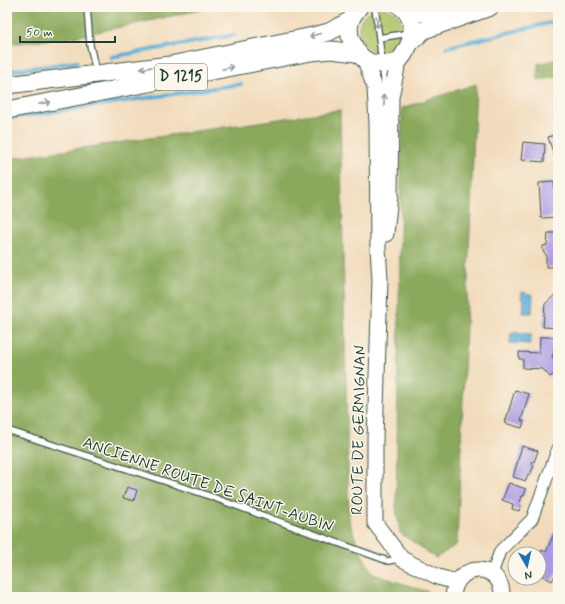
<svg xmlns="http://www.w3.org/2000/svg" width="565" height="604" viewBox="0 0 565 604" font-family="Mynerve,sans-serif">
<rect width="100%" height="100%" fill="#fbf7ec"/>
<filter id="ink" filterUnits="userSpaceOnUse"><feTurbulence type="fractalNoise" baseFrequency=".025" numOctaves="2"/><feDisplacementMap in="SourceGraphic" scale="8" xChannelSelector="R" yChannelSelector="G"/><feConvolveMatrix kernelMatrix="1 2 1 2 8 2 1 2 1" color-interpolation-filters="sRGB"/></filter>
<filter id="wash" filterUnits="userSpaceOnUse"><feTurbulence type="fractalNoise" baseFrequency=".012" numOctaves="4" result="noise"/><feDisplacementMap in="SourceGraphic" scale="16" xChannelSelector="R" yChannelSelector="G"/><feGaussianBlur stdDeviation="0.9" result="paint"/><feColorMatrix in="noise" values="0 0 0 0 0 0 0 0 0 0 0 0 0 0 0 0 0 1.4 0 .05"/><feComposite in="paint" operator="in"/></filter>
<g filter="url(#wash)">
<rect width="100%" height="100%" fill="#f2dbbc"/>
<path fill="#aec367" stroke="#66804e" d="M359 30a22 22 0 1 1 44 0a22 22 0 1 1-44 0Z"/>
<path fill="#8aa95c" stroke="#547348" d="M7 7H214L69 38 7 44Z
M558 59V77L538 80V64Z
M476 84 457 544 436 558 400 533 396 508 402 108Z
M340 110 349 520 360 551 373 574 429 592 430 597H7V159Z"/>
<path fill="#5bafd7" stroke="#3d7686" d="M522 292 533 295 532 313H523L524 299 521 298Z
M511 332 531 334 530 344 510 343Z"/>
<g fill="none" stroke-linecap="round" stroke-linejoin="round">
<path stroke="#5bafd7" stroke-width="4" d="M447 47 558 21
M111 57 234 35
M7 71 77 62
M11 118 241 84"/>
</g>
<g id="blocks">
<path fill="#aa9ae2" d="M558 134V158L555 159 548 137Z
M523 142 545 144 544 162 521 160Z
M554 182 555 196H558V217L541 218 539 183Z
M548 233H558V267H546V254L543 252V246L547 245Z
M558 292V328L543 327 545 304Z
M540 337H555L554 352 552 357 558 364V370L550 377 543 369 523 368V359H519V352L539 353Z
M515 390 529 394 521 421H524L522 428 505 423Z
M522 446 538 451 534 462 533 461 532 464 534 465 530 475 528 474 526 481 513 477Z
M509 483 526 489 524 496H522L519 505 521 506 519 511 512 509 513 504 502 500Z
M127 487 137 490 134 501 123 498Z
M558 524V570L552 581 539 574V561L541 557 539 556 542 550 546 552Z"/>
</g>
</g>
<g filter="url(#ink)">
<use href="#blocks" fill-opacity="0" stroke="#3f5548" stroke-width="1"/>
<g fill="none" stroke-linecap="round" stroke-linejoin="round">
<g stroke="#3f5548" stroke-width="8">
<path id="lane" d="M87 7 90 45 96 72
M375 7 379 38
M384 103V79L379 38 409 33
M7 430 201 493 388 561 399 559"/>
</g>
<g stroke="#3f5548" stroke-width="13">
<path id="street" d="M492 574 500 551 532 519 558 448"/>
</g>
<g stroke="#3f5548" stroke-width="17">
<path id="secondary" d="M365 60 375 88 377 123 378 248 380 280 375 440V523L402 559 438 577 456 582
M386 234 390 196 391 97 398 62
M453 597C455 560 504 562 502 597"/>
</g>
<g stroke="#3f5548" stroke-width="19">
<path id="primary" d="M359 7C356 11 352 16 351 20 348 27 349 35 352 42 361 64 376 67 398 62 411 47 421 21 401 7
M406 11 416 13 459 11
M411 42 424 30 490 7
M7 85 170 65 313 36 329 32 351 20
M7 110 311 52 331 50 356 53"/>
</g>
<use href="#lane" stroke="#fff" stroke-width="5.5"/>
<use href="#street" stroke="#fff" stroke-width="11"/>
<use href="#secondary" stroke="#fff" stroke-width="15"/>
<use href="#primary" stroke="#fff" stroke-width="17"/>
</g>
<defs><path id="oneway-shaft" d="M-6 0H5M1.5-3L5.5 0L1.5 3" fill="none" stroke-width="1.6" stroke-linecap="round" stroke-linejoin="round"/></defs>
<g stroke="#8f9e9a">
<use href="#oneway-shaft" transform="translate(377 22) rotate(83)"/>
<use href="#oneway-shaft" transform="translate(315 35) rotate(165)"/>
<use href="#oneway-shaft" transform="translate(146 68) rotate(172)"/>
<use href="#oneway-shaft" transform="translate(228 68) rotate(-11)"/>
<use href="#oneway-shaft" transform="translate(384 100) rotate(-90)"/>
<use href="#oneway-shaft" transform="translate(45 103) rotate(-11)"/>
</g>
</g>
<g text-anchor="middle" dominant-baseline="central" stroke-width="3" stroke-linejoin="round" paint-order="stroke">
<rect fill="#fbf7ec" stroke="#61756b" stroke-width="1" x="155" y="64" width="52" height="26" rx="3"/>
<g font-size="15" font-weight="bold" fill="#1f3d34">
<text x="181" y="77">D 1215</text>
</g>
<g font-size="16" fill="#1f3d34" stroke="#fbf7ec">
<text transform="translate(359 430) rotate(-89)">ROUTE DE GERMIGNAN</text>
<text transform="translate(208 485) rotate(19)">ANCIENNE ROUTE DE SAINT-AUBIN</text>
</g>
</g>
<rect width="565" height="604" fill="none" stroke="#fbf7ec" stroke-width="24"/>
<g transform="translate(527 566) rotate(171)"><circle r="19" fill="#fbf7ec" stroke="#a3ada2"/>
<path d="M0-3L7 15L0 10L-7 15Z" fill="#1f6fb2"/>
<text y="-6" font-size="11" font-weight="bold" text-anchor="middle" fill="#1f3d34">N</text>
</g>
<path d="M20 36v6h95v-6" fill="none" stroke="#1f3d34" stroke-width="2"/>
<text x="26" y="36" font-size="12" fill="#1f3d34" stroke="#fbf7ec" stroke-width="3" paint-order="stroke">50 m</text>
</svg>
